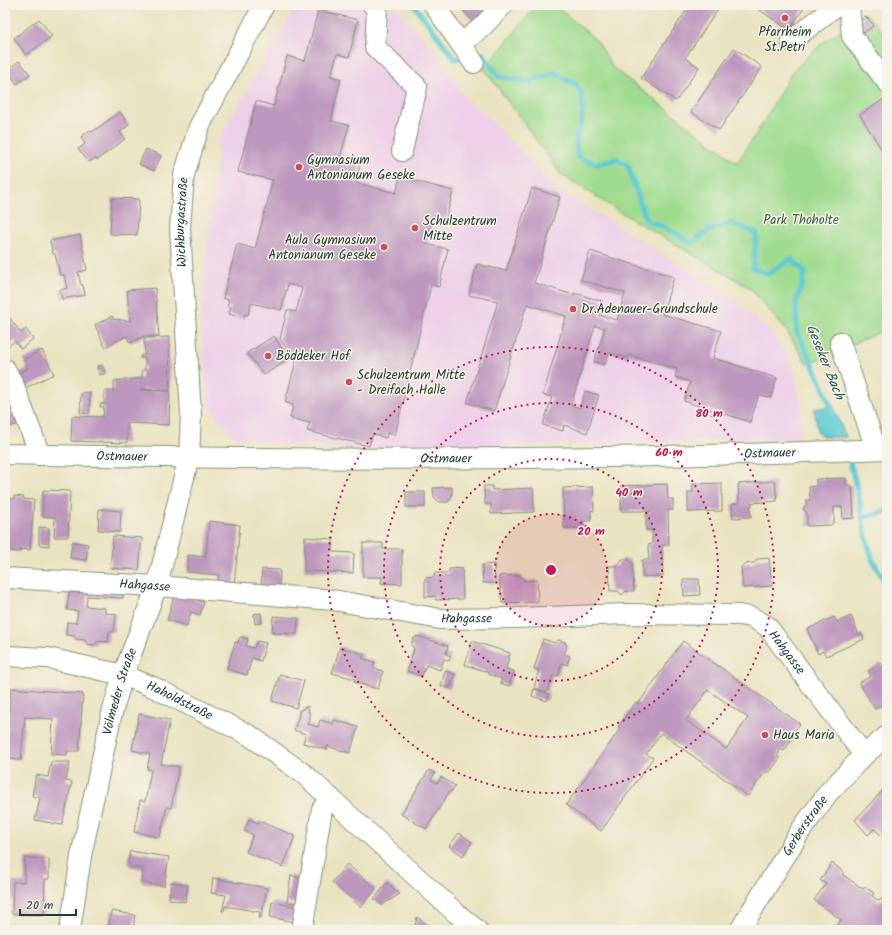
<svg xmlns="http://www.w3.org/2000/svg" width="892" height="935" viewBox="0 0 892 935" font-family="Kalam,sans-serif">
<rect width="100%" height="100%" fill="#f7f3e8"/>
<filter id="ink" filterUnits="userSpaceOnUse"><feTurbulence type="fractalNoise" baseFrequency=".025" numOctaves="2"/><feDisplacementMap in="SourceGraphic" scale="8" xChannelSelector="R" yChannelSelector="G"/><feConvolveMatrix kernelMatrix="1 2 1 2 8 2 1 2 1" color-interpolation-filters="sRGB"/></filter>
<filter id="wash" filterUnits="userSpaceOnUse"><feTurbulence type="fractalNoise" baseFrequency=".012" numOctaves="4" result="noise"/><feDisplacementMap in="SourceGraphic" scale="16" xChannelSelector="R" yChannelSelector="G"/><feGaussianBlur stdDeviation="0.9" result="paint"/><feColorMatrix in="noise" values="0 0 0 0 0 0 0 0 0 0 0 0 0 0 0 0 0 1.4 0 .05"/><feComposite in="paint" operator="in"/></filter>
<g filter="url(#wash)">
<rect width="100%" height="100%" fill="#eae3c1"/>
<path fill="#eed0e8" d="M297 5H392L432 47 465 98 490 119 555 187 737 301 773 335 790 359 802 404 799 438 390 450 287 445 236 438 209 408 200 321 219 138Z"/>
<path fill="#a0dc90" stroke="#608c62" d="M537 5H555L597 41 613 68 737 163 761 126 792 72 821 44 866 13 887 38V329L807 364 786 330 750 288 620 212 561 174 484 69Z"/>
<path fill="#5dcad3" stroke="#3e8484" d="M833 406 846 437H824L818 433 814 409Z"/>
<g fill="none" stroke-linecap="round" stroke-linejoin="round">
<path stroke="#5dcad3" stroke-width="5.5" d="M414 5 455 59 465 57
M473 56 483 54 498 76 530 82 554 73 575 84 582 94 583 110 581 125 576 139 577 157 596 164 617 159 628 166 643 211 648 221 666 228 691 243 710 230 731 223 757 233 753 268 768 274 791 259 805 272 802 286 796 302 797 332 821 382 833 412
M848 454 859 497 865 534 873 561 887 585
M862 518 887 511"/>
</g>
<g id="blocks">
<path fill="#be97bf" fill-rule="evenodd" d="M458 5H492L474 22Z
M690 5H721L685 58 699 67 676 101 641 78Z
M756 5H806L789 30 755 7Z
M318 10 358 20 349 57 337 54 331 76 341 79 331 121 349 125 340 158 360 163 356 183 396 193 400 177 453 191 446 219 433 215 426 244 448 249 439 287 431 285 395 435 387 433 386 438 373 434 369 446 307 431 310 423 290 418 293 405 285 402 296 361 280 339 287 310 296 312 302 288 288 284 281 310 251 303 248 315 245 314 244 318 229 314 231 307 227 306 229 300 223 298 237 244 255 249 273 180 238 172 256 101 274 106 287 56 305 61Z
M865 16 874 25 864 33 856 25Z
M39 19 52 36 26 55 14 38Z
M734 48 762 67 719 130 691 112Z
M19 61 30 74 17 84 7 70Z
M887 97V158L860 115Z
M120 112 129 125 120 132 125 139 97 160 96 158 89 162 78 149 85 144 81 137 90 130 92 132Z
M146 149 161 156 154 171 139 164Z
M532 188 560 197 534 283 574 295V293L602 301 599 315 617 320 625 293 581 280 590 251 674 277 662 314 721 331 713 358 777 378 771 398 759 395 750 422 684 401 690 382 675 377 677 369 629 355 628 358 609 353 605 365 594 362 605 328 595 326 571 405 580 408 585 391 599 395 587 433 564 425 563 431 543 425 552 397 543 395 566 316 527 304 494 411 467 403 498 301 469 295 477 264 506 271Z
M112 198 139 199 137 235 110 234Z
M80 235 87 270 78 272 81 285H83L85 295 62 299 60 290 67 288 64 275H60L55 254H53L50 241Z
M155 288 159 336H144L130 343 126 336 105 347 95 325 112 316 113 319 130 321 127 290Z
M5 312 21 333 26 329 33 339 21 349 15 341 5 349Z
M274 336 289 359 264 375 247 353Z
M169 337 170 391 141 389V390L170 391 169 425 127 423V443L71 441 72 416 103 417 104 407H100V404H104V391H114V381L142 378V370H145V358H140L141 355H145L144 338Z
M42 350 54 374 25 388 17 374 28 368 23 360Z
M102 365 106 373 100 375 97 367Z
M5 381 20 424 5 428Z
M90 392 89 414 80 413 81 393Z
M846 478V485H851L852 487 854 518 843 519 842 507H834V522L831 525 807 526V513L803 508 807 504 806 500H810L809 487 816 486V479Z
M775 481 777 501 751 503 752 506H750L751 517 733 518 732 504 739 503 738 484Z
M722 483V511L688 512V492H693V484Z
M667 484 668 499H673V510H668L669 545H662L663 576 642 577V560H649L648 545 652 544V530H646V513L651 512V511H621V486Z
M484 486H492V490L533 488 534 512 491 514V504H485Z
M452 487V496L448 502H439L434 497 433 488Z
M593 487 594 511 591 510V521H583V528H564L563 488Z
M43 490 70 491 68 537H54L55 517 42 516Z
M406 492H425V507H406Z
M14 496 24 497V499L34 500 30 550 21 549 20 552 10 551V548H5V498L14 499Z
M99 509 121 511 120 532 98 530Z
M209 521 240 525 234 586 218 584 219 575 187 572 189 555 206 557Z
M39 527 49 528V546L39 545Z
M113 536 142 538 139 570 110 568Z
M305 537 333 539V552L354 553 353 573 304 571Z
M72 542 88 544 86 560 70 558Z
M363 543H383V549H402V584L381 583 382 577H363Z
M769 558 772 586 743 588 741 567 744 564 754 563 757 559Z
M622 559H628L632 563 634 591H626L622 595 618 591H610L609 566H618V563H620Z
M494 564 495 583H483L482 565Z
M462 568 463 599 436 600V596L425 597V578L435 577 434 573H449V569Z
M262 569 280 570 279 588 261 587Z
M520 575 522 578H524V581L537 580 538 602 502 603 499 576Z
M683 579H699L700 595 684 596Z
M81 585 124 588 123 598 87 596 86 606 105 608V613L116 614 114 632H109L108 642 98 641 95 645 87 644 85 640 75 639V636L66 635 67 622 76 623 78 611 67 610 69 592 80 593Z
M175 593 204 602 200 615 191 612 187 626 167 620Z
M261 613 262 623 255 624 254 614Z
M273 616 298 618 297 634 272 633Z
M851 616 859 635 862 634 864 639 826 656 823 651 818 654 807 629 834 617 837 622Z
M418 636 448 646 446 654 451 656 449 661 444 659 440 670 426 665 422 676 407 671 414 649 411 645 413 639Z
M240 637 248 639 246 646 254 648 257 641 266 643 261 661 252 658 247 675 227 669 235 642 238 643Z
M543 639 555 643 558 640 565 642 567 647 564 654 570 656 567 665 562 663 558 676 553 675 547 692 534 688 539 670 534 669Z
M472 641 510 653 506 669 514 671 509 686 500 683 502 679 488 674V672L465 665Z
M683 641 800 724 792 734 794 736 784 751 781 749 777 756 780 758 769 773 766 771 748 796 661 733 646 754 653 758 601 831 566 805 620 729 618 727 636 702 638 704ZM708 690 748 718 726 749 686 720Z
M340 647 364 654 362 658 375 662 373 668 383 671 378 689 354 682 355 679 332 673Z
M881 663 884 668 887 666V702L875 709 859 683 871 676 868 671Z
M445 671 455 674 450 688 441 686Z
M280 674 304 681 296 708 272 701Z
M11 688 83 694 79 751H68L67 755 51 754 53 719 25 717 21 760 5 759Z
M534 689 549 694 547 701 532 696Z
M308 706 310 720 308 724 318 727 320 720 333 724 334 720 358 727 350 753 327 746V750L303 743 306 734 294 730 299 715V711Z
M139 714 170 720 161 764 179 767 171 808 167 807 160 837 134 832 140 800 145 802 151 770 147 769 150 754 132 750Z
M51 762H70L66 781 72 782 62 825 35 820 40 798 32 796 36 775 48 777Z
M429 770 435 773 431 780 437 783 441 777 455 786 451 792 450 791 426 829 401 814Z
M883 790 887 794V833L883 837 874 829 868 835 855 820Z
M249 819 258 823 259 821 295 836 283 867 246 852 253 835 244 831Z
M459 833 472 842 463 856 449 846Z
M130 851 169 857 164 886 141 882 143 869 131 867 128 863Z
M25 858 49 859V879H45L44 915 12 914 13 882H24Z
M832 863 844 872 842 874 863 889 865 887 874 893 872 896 879 901 881 899 887 903V926L884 930H834L841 920 814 900 826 884 820 880Z
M347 864 376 889 361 907 332 882Z
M291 875 302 879 298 904 287 902Z
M213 878 267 888 261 918H259L260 912 225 906 224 911H222L226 895 211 893Z
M171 882 188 885 185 902 169 899Z
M387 883 400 894 382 905 374 899Z
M272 902 298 907 295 922 270 917Z
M111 911 135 915 133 930H108Z
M417 917 430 927 431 926 436 930H414Z"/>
</g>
</g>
<g filter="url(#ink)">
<use href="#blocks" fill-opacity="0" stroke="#84907a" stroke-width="1"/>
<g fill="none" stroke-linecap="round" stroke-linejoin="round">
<g stroke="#84907a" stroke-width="22">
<g id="minor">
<path d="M373 5 377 9 375 47 417 87 402 151"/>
<path d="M434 5 474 63"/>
<path d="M849 5 852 36 887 82"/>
<path d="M791 41 837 5"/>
<path d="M461 44 483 26 503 5"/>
<path d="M840 342 876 449"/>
<path d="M5 369 14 386 40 455"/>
<path id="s1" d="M5 454C299 461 593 461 887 449"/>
<path id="s2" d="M5 578 157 586 333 600 440 619 516 618 627 614 739 615 751 617 767 626 864 755"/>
<path id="s3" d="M5 656 48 658 123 675 153 687 249 735 304 774 456 913 477 930"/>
<path id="s4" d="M70 930 81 856 111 717 123 675 157 586 189 457 191 415 180 228 184 175 199 127 264 5"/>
<path d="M302 930 322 809 331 798"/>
<path id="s5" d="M740 930 801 830 828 793 864 755 887 736"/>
</g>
</g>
<use href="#minor" stroke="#fff" stroke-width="20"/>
</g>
</g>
<circle cx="551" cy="570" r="56" fill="#c2185b" fill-opacity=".12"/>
<g fill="none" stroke="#c2185b" stroke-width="2" stroke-dasharray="2 4">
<circle cx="551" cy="570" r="56"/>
<circle cx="551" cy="570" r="111"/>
<circle cx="551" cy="570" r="167"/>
<circle cx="551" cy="570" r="223"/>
</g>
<g fill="#d1495b" stroke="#f7f3e8" stroke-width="1.5">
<circle cx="785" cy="18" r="4"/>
<circle cx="299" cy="167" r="4"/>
<circle cx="415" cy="228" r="4"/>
<circle cx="384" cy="247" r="4"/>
<circle cx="573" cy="309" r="4"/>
<circle cx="268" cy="356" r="4"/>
<circle cx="349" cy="382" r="4"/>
<circle cx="765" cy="735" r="4"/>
</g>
<g text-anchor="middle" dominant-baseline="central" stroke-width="3" stroke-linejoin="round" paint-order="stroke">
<g font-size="13" fill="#1f3d34" stroke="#f7f3e8" text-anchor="start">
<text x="785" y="32" text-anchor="middle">Pfarrheim<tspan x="785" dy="15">St.Petri</tspan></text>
<text x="307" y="160">Gymnasium<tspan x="307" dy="15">Antonianum Geseke</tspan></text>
<text x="423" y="221">Schulzentrum<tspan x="423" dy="15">Mitte</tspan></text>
<text x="376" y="240" text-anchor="end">Aula Gymnasium<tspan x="376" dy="15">Antonianum Geseke</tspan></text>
<text x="581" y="309">Dr.Adenauer-Grundschule</text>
<text x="276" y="356">Böddeker Hof</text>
<text x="357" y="375">Schulzentrum Mitte<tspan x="357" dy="15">- Dreifach Halle</tspan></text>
<text x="773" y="735">Haus Maria</text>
</g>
<g font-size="13" fill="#395d46" stroke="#f7f3e8">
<text x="801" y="220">Park Thoholte</text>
</g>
<g font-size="13" fill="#1f3d34" stroke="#f7f3e8">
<text stroke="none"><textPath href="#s4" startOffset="724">Wichburgastraße</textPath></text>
<text stroke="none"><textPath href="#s1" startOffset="765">Ostmauer</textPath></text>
<text stroke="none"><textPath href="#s1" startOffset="117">Ostmauer</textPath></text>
<text stroke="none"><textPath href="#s1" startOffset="441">Ostmauer</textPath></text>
<text stroke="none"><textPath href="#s2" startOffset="140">Hahgasse</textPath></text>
<text stroke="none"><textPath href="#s2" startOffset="464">Hahgasse</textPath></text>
<text stroke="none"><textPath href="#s2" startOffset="800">Hahgasse</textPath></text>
<text stroke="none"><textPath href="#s4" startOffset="244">Völmeder Straße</textPath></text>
<text stroke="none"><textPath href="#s3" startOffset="182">Haholdstraße</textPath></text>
<text stroke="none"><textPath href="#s5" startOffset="123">Gerberstraße</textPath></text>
</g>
<g font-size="14" font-style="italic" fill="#2b5954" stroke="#f7f3e8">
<text transform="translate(825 362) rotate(68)">Geseker Bach</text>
</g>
</g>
<circle cx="551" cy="570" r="6" fill="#c2185b" stroke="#f7f3e8" stroke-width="2"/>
<g font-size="12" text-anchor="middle" font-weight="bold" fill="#c2185b" stroke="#f7f3e8" stroke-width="3" stroke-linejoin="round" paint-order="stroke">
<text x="709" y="417">80 m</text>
<text x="669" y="456">60 m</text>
<text x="629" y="496">40 m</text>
<text x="591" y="535">20 m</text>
</g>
<rect width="892" height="935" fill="none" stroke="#f7f3e8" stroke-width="20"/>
<path d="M20 909v6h56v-6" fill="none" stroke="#1f3d34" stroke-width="2"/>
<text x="26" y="909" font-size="12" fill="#1f3d34" stroke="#f7f3e8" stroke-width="3" paint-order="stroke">20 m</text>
</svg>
